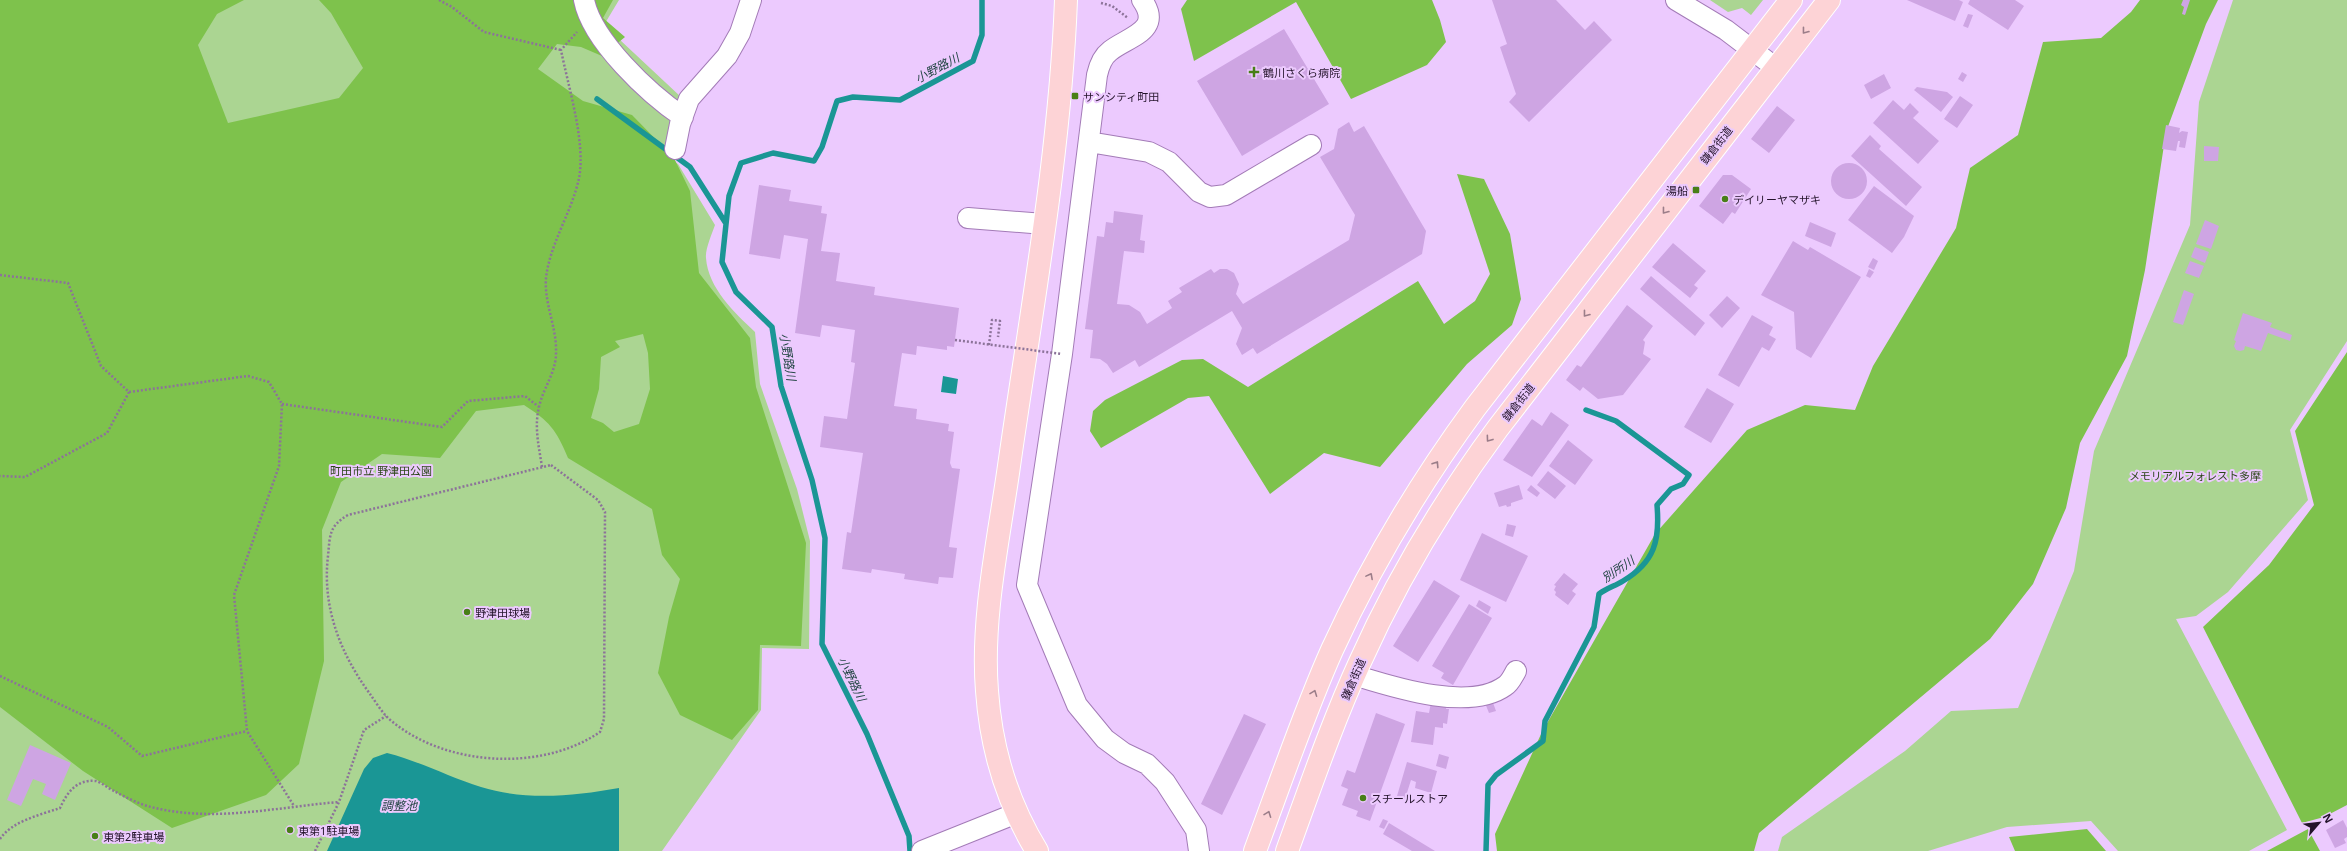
<svg xmlns="http://www.w3.org/2000/svg" width="2347" height="851" viewBox="0 0 2347 851" font-family="'Noto Sans','Noto Sans JP',sans-serif">
<rect width="100%" height="100%" fill="#eccafe"/>
<path fill="#abd592" d="M0 0H619L604 25 681 97 665 156 678 164 715 225C712 234 705 249 706 258 708 288 735 313 755 332L760 384 797 489 810 541 809 649 762 648 761 710 662 851H0Z
M1710 0H1763L1751 15 1742 8 1728 12Z
M2233 0H2347V341L2290 430 2308 500 2228 592 2196 616 2176 619 2287 830 2249 851H2118L2091 821 2007 827 1928 851H1778L1782 837 1905 751 1951 711 2018 708 2074 571 2094 451 2190 225 2199 102Z"/>
<path fill="#7ec24c" fill-rule="evenodd" d="M0 0H244L217 14 198 45 228 123 339 98 363 68 331 13 319 0H613L603 18 625 37 602 56 581 47 557 44 538 69 583 101 632 115 674 158 690 191 699 273 750 338 756 387 806 543 801 646 760 645 758 710 732 740 680 715 658 673 669 617 680 579 662 555 652 509 568 458C556 429 549 421 524 405L476 411 440 458 382 454 341 482 322 530 324 661 299 764 266 795 172 828 83 771 0 707ZM643 334 648 353 650 389 639 424 614 432 603 423 591 418 599 389 601 357 620 347 615 341Z
M1187 0H1432L1440 20 1446 42 1427 65 1351 99 1296 2 1194 61 1181 9Z
M2140 0H2218L2206 24 2166 132 2145 270 2127 356 2080 443 2066 508 2033 584 1990 639 1759 833 1754 851H1497L1495 834 1542 732 1655 534 1747 430 1805 405 1855 410 1873 366 1956 228 1970 168 2018 135 2043 42 2101 38 2131 12Z
M1457 174 1484 179 1510 234 1521 299 1512 325 1467 364 1380 467 1324 453 1270 494 1209 396 1188 398 1101 448 1090 431 1093 411 1105 400 1182 360 1203 359 1248 387 1418 281 1444 324 1475 301 1490 274Z
M2347 352V805L2324 817 2302 823 2203 627 2269 565 2314 505 2295 431Z
M2087 829 2106 851H2015L2009 837Z
M2308 829 2320 851H2267Z"/>
<path fill="#1a9695" d="M943 376 958 379 956 394 941 392Z
M387 753C419 761 449 777 481 787 526 801 574 796 619 788V851H327L364 769 373 758Z"/>
<g fill="none" stroke-linecap="round" stroke-linejoin="round">
<path stroke="#1a9695" stroke-width="5.5" d="M597 99 690 167 725 222
M910 851 909 836 867 734 822 644 825 538 812 480 781 386 772 327 736 292 722 262 729 196 741 163 773 153 814 161 822 147 837 101 853 97 900 100 973 61 982 35V0
M1486 851 1488 785 1496 775 1543 741 1545 721 1594 627 1599 594C1607 588 1615 586 1623 581 1655 562 1660 540 1657 505L1671 489 1683 484 1689 475 1616 421 1586 410"/>
</g>
<path fill="#cea5e3" d="M1492 0H1556L1585 30 1594 21 1612 40 1529 122 1509 102 1516 94 1500 47 1507 44Z
M1907 0H1959L1963 2 1955 21Z
M1970 0H2015L2024 6 2008 30 1968 4Z
M2183 0H2190L2185 15 2182 14 2184 7 2181 5Z
M1968 14 1973 15 1968 28 1963 26Z
M1284 29 1329 104 1242 156 1197 81Z
M1962 72 1967 75 1963 82 1958 79Z
M1884 74 1891 88 1871 99 1864 85Z
M1917 87 1947 92 1953 97 1941 112 1914 90Z
M1960 96 1973 105 1957 128 1944 119Z
M1893 100 1904 110 1910 103 1919 112 1913 118 1939 141 1918 164 1873 123Z
M1777 106 1795 120 1769 153 1751 139Z
M1349 122 1354 132 1364 126 1426 231 1422 254 1257 354 1253 348 1242 355 1236 344 1242 328 1232 311 1139 367 1135 360 1113 373 1107 364 1100 359 1090 358 1093 330 1085 329 1097 236 1104 237 1106 222 1113 223 1114 211 1143 215 1140 240 1145 241 1144 253 1124 251 1117 304 1129 305 1140 312 1147 324 1172 308 1168 301 1182 292 1179 288 1211 269 1214 273 1220 269H1227L1234 273 1239 284 1236 294 1243 304 1349 240 1355 215 1320 157 1334 149 1338 129Z
M2166 125 2180 128 2179 133 2182 131 2188 132 2185 148 2179 147 2180 141H2178L2176 151 2162 149Z
M1870 135 1881 146 1879 149 1922 187 1906 206 1851 156Z
M2204 146 2219 147 2218 161H2204Z
M1831 181a18 18 0 1 1 36 0a18 18 0 1 1-36 0Z
M1723 175H1732L1751 189 1735 214 1732 212 1723 224 1699 206Z
M759 185 791 190 789 201 822 206 821 213 827 214 821 251 840 253 836 281 875 287 874 295 959 308 954 347 947 346V350L917 346 916 355 902 353 894 406 917 409 916 419 949 424 948 431 954 432 950 463 952 468 960 469 949 547 957 548 953 578 939 577 938 584 904 579 905 574 872 569 871 573 842 569 847 532 851 533 863 453 820 447 824 416 847 419 855 363 851 362 855 330 822 325 820 337 795 333 808 239 784 235 780 259 749 254Z
M1874 186 1914 216 1904 237 1892 253 1848 220Z
M2205 220 2219 226 2211 249 2196 244Z
M1810 222 1836 233 1831 247 1805 236Z
M1793 241 1808 250 1810 247 1861 277 1811 358 1796 349 1794 312 1761 295Z
M1673 243 1706 271 1694 285 1698 288 1690 298 1652 267Z
M2195 247 2209 252 2205 263 2191 257Z
M1873 258 1878 261 1874 270 1868 267Z
M2190 261 2204 266 2199 278 2185 273Z
M1869 269 1874 272 1870 278 1866 276Z
M1651 276 1705 323 1695 336 1640 289Z
M2184 290 2194 294 2183 325 2173 322Z
M1727 296 1740 308 1722 328 1709 315Z
M1627 305 1653 326 1643 340 1645 342 1643 354 1651 359 1623 395 1598 399 1583 387 1580 391 1566 380 1577 365 1581 367Z
M2243 313 2272 323 2270 327 2292 335 2290 341 2268 333 2261 351 2245 346 2244 350 2240 351 2236 350 2234 346 2236 341 2234 340Z
M1752 315 1773 327 1769 335 1776 339 1769 351 1762 347 1739 387 1718 375Z
M1707 388 1734 404 1711 443 1684 427Z
M1551 412 1569 425 1532 477 1503 460 1532 419 1542 426Z
M1568 440 1593 460 1575 485 1549 466Z
M1548 471 1566 486 1555 499 1537 485Z
M1519 485 1523 499 1511 503V506L1507 507 1506 505 1499 507 1494 493Z
M1531 485 1540 493 1537 497 1527 490Z
M1507 524 1516 526 1513 537 1505 535Z
M1482 533 1528 556 1506 602 1460 580Z
M1564 573 1578 584 1572 591 1576 594 1568 605 1555 595 1556 592 1554 590 1556 586 1554 585Z
M1434 580 1460 596 1418 662 1393 646Z
M1479 600 1491 607 1488 614 1476 606Z
M1469 604 1492 618 1453 685 1441 678 1444 673 1432 666Z
M1492 700 1496 711 1489 713 1485 703Z
M1431 702 1447 704 1446 709H1449L1447 724 1443 723V728L1435 727 1433 745 1411 742 1416 711 1429 713Z
M1376 713 1405 724 1370 821 1356 816 1358 811 1342 805 1348 789 1341 786 1347 770 1355 773Z
M1244 714 1266 724 1222 815 1201 804Z
M30 745 71 763 55 800 42 794 46 784 33 779 21 806 7 800Z
M1439 754 1449 757 1446 769 1436 766Z
M1407 762 1437 771 1431 793 1415 788 1416 782 1411 780 1405 799 1397 796Z
M1383 819 1388 821 1384 829 1379 827Z
M2343 820 2347 828V837L2344 839 2346 843 2335 848 2326 830Z
M1389 823 1435 851H1412L1383 834Z"/>
<g fill="none" stroke-linecap="round" stroke-linejoin="round">
<g stroke="#a37bb7" stroke-width="22">
<path id="minor" d="M584 0C592 41 649 94 683 117
M1142 0C1164 31 1127 37 1110 51 1102 57 1099 66 1097 75L1062 354 1027 585 1077 705 1105 739 1124 753 1147 764 1165 782 1196 830 1199 851
M1676 0 1726 30 1776 68
M1089 142 1149 152 1169 162 1199 192 1210 197 1226 195 1311 145
M675 149 680 124 689 99 727 56 740 33 751 0
M968 218 1044 224
M1354 675C1393 687 1469 712 1505 686 1510 683 1513 676 1516 671
M922 851 1017 813"/>
</g>
<g stroke="#fff" stroke-width="24">
<path id="major" d="M1037 851C1007 802 991 748 987 691 981 618 999 538 1009 466 1031 311 1060 156 1066 0
M1255 851C1280 784 1303 715 1332 650 1371 565 1420 483 1475 408L1791 0
M1287 851C1310 788 1332 723 1360 662 1397 579 1445 500 1498 428L1829 0"/>
</g>
<path stroke="#8c7399" stroke-width="2.5" stroke-dasharray="2 2" stroke-linecap="butt" d="M439 0 452 7 484 32 561 50
M1101 3 1112 6 1128 18
M0 275 68 283 101 366 129 392 107 433 25 477 0 476
M989 345 992 320 1000 321 998 337
M129 392 248 376 269 382 282 404 279 466 234 595 247 731 294 806
M282 404 442 427 468 401 525 396 539 407
M551 465 598 500 605 512 604 719 600 732C540 773 442 766 388 718 381 711 375 701 370 694 340 653 322 607 328 556 330 535 329 526 348 515Z
M542 467C539 447 534 427 539 407 543 388 556 373 556 353 557 327 544 304 546 278 550 243 572 212 579 178 586 142 568 86 561 50L577 32
M0 676 108 727 142 756 247 731
M0 839C12 821 40 815 60 808 67 793 76 779 96 781 101 782 109 789 114 791 125 797 139 804 151 807 214 823 276 807 339 802
M315 851 339 802 364 730 386 716"/>
<use href="#minor" stroke="#fff" stroke-width="20"/>
<use href="#major" stroke="#fdd3d6" stroke-width="22"/>
<path stroke="#8c7399" stroke-width="2.5" stroke-dasharray="2 2" stroke-linecap="butt" d="M955 340 1062 354"/>
</g>
<defs><path id="oneway-chevron" d="M-2-3.5L2.5 0L-2 3.5" fill="none" stroke-width="1.6" stroke-linecap="round" stroke-linejoin="round"/></defs>
<g stroke="#9b7d89">
<use href="#oneway-chevron" transform="translate(1805 31) rotate(128)"/>
<use href="#oneway-chevron" transform="translate(1665 211) rotate(128)"/>
<use href="#oneway-chevron" transform="translate(1586 314) rotate(128)"/>
<use href="#oneway-chevron" transform="translate(1489 439) rotate(126)"/>
<use href="#oneway-chevron" transform="translate(1436 464) rotate(-57)"/>
<use href="#oneway-chevron" transform="translate(1370 576) rotate(-62)"/>
<use href="#oneway-chevron" transform="translate(1314 693) rotate(-69)"/>
<use href="#oneway-chevron" transform="translate(1268 814) rotate(-69)"/>
</g>
<g fill="#487f17" stroke="#eccafe" stroke-width="1.5">
<path d="M1252 66h4v4h4v4h-4v4h-4v-4h-4v-4h4z"/>
<rect x="1071" y="92" width="8" height="8" rx="2"/>
<rect x="1692" y="186" width="8" height="8" rx="2"/>
<circle cx="1725" cy="199" r="4"/>
<circle cx="467" cy="612" r="4"/>
<circle cx="1363" cy="798" r="4"/>
<circle cx="290" cy="830" r="4"/>
<circle cx="95" cy="836" r="4"/>
</g>
<g text-anchor="middle" dominant-baseline="central" stroke-width="4" stroke-linejoin="round" paint-order="stroke">
<g font-size="11" fill="#23132a" stroke="#eccafe" text-anchor="start">
<text x="1263" y="72">鶴川さくら病院</text>
<text x="1083" y="96">サンシティ町田</text>
<text x="1688" y="190" text-anchor="end">湯船</text>
<text x="1733" y="199">デイリーヤマザキ</text>
<text x="475" y="612">野津田球場</text>
<text x="1371" y="798">スチールストア</text>
<text x="298" y="830">東第1駐車場</text>
<text x="103" y="836">東第2駐車場</text>
</g>
<g font-size="11" fill="#23132a" stroke="#eccafe">
<text transform="translate(1716 145) rotate(-52)">鎌倉街道</text>
<text transform="translate(1518 402) rotate(-52)">鎌倉街道</text>
<text transform="translate(1353 679) rotate(-67)">鎌倉街道</text>
</g>
<g font-size="11" fill="#2c4719" stroke="#eccafe">
<text x="381" y="470">町田市立 野津田公園</text>
<text x="2195" y="475">メモリアルフォレスト多摩</text>
</g>
<g font-size="12" font-style="italic" fill="#244645" stroke="#eccafe">
<text transform="translate(937 68) rotate(-28)">小野路川</text>
<text transform="translate(788 357) rotate(81)">小野路川</text>
<text transform="translate(1618 569) rotate(-34)">別所川</text>
<text transform="translate(852 679) rotate(64)">小野路川</text>
<text x="399" y="805">調整池</text>
</g>
</g>
<g transform="translate(2319 823) rotate(62)" stroke="#eccafe" stroke-width="3" paint-order="stroke">
<path d="M0-3L7 15L0 10L-7 15Z" fill="#23132a"/>
<text y="-6" font-size="11" font-weight="bold" text-anchor="middle" fill="#23132a">N</text>
</g>
</svg>
